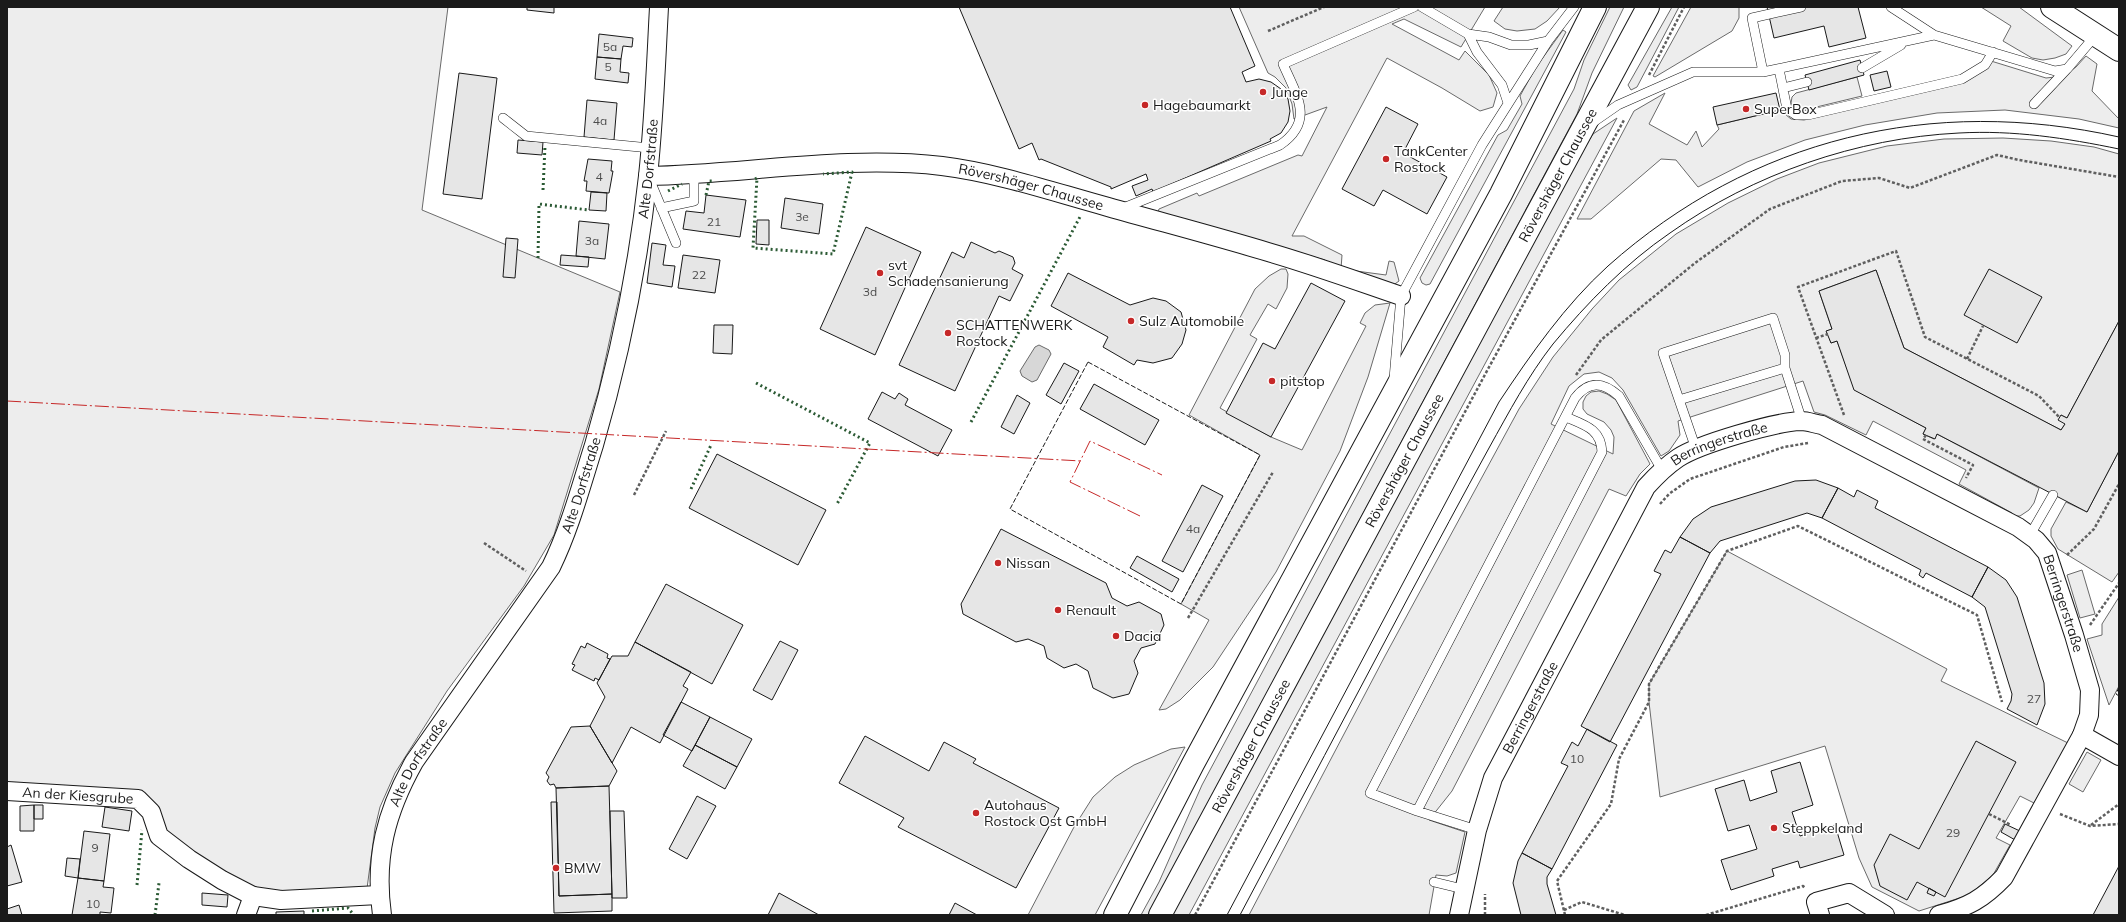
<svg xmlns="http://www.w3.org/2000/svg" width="2126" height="922" viewBox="0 0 2126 922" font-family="Mulish,sans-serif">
<rect width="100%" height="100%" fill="#fff"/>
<path fill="#ededed" stroke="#6a6a6a" d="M7 7H448L422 210 620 292 599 389 554 535 524 586 447 691 395 773 380 807 375 828 366 896 281 900 189 859 138 799 7 791Z
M1239 7H1485L1461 47 1404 19 1392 24 1459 60 1465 51 1489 75 1497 93 1493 107 1480 111 1442 88 1387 58 1292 236H1304L1342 255 1341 269 1386 275 1389 261 1394 262 1399 281 1392 286 1327 269 1325 260 1157 214 1159 209 1197 193 1199 196 1298 155 1302 156 1327 107 1294 119 1292 104 1286 88 1275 77 1268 73Z
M1503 7H1560L1547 21 1535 29 1517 31 1505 29 1494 21Z
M1610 7H1624L1592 73 1577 114 1148 915H1141L1159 882 1202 785 1574 89 1584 60Z
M1672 7H1679L1637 87 1631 90 1628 85Z
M1691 7H1739V18L1732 31 1655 77 1653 76Z
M1981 7H2019L2072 46 2066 54 2055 58 2043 60 2032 58 2003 41 2011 26Z
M1563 30 1566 32 1430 284 1426 285 1422 283 1420 278 1498 135 1507 130 1522 104 1520 96 1536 67Z
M2086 56 2097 64 2092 91 2119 119V128L2079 119 2005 110 1937 113 1865 125 1805 140 1747 162 1698 187 1676 160 1661 159 1591 219H1577L1634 111 1665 93 1649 124 1687 145 1696 131 1702 147 1719 129 1717 125 1780 110 1791 119 1804 120 1965 82 1991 61 2046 78 2064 76 2076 67Z
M1857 77 1862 96 1800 111 1794 108 1791 103 1792 97 1796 93Z
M1617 118 1189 915H1172L1586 145 1593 134Z
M2003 138 2051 141 2094 147 2119 154V321L2067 418 2061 415 2065 424 2061 430 1904 348 1876 270 1819 291 1832 329 1827 331 1831 343 1837 341 1855 390 1926 428 1923 434 1934 439 1937 434 2039 488 2034 503 2029 510 2020 516H2013L2012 513 1959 484 1966 470 1873 421 1866 435 1825 415 1814 412 1803 381 1678 421 1680 435 1669 451 1661 456 1623 390 1612 378 1599 372 1584 374 1569 386 1551 424 1613 454 1614 437 1611 430 1604 422 1587 414 1583 409V402L1586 396 1591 392 1599 391 1607 394 1616 400 1650 464 1640 474 1626 496 1609 489 1452 791 1429 820 1465 832 1456 873 1447 876 1436 875 1429 915H1249L1385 656 1519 409 1553 357 1592 309 1619 280 1676 234 1728 203 1777 179 1819 163 1887 146 1944 139Z
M1281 269H1286L1288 274 1287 288 1276 309 1268 304 1250 335 1257 339 1220 408 1271 437 1302 450 1366 326 1360 323 1365 313 1375 305 1390 303 1368 377 1340 451 1276 572 1213 667 1180 700 1166 709 1159 710 1209 620 1181 604 1260 455 1189 415 1255 289 1269 276Z
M2119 451V572L2112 582 2058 549 2051 536V529L2066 502 2087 512Z
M1727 551 1947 669 1941 681 2068 743 2034 803 2020 796 1996 838 2010 845 1993 875 1969 895 1919 911 1872 887 1859 858 1825 746 1660 797 1649 702V684Z
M2082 570 2095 614 2080 618 2067 575Z
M2119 597V686L2109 705 2087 639 2102 635V624Z
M1185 747 1095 915H1028L1074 827 1093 797 1115 777 1134 765 1171 749Z
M2087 752 2101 760 2083 792 2069 784Z"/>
<path fill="#d7d7d7" stroke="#6a6a6a" d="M1039 345 1049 350 1051 354 1037 380 1032 382 1022 376 1020 371 1035 347Z"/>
<path fill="#e6e6e6" stroke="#1a1a1a" d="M527 7H554V13L527 10Z
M959 7H1230L1255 66 1242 72 1246 82 1259 79 1271 82 1281 89 1288 99 1290 111 1288 122 1281 133 1270 139 1271 141 1153 192 1152 189 1136 196 1132 186 1148 180 1146 174 1111 189V187L1041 159 1039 160 1032 143 1019 149Z
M1767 7H1858L1866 38 1829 47 1824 26 1774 38Z
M599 34 633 38 632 47 623 46 621 59 597 57Z
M597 57 621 59 620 72 629 73 628 83 595 79Z
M1860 60 1864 75 1809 90 1805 75Z
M1887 71 1891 87 1874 91 1870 75Z
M459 73 497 78 482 199 443 194Z
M1776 93 1780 110 1717 125 1713 107Z
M587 100 617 103 614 140 584 137Z
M1386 107 1418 124 1403 153 1447 177 1427 214 1383 190 1374 206 1342 189Z
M518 140 543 142 542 155 517 153Z
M588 159 612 161 611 171H613L609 193 586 191 587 181H584Z
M591 192 607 193 606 211 589 210Z
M706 195 746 200 740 237 683 229 686 211 704 213Z
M785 198 823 204 819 234 781 228Z
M757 220H769V245L756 244Z
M579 221 609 224 605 259 576 256Z
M866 227 921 252 875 355 820 329Z
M506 238 518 239 515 278 503 277Z
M971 242 995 253 999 251 1013 257 1015 263 1012 269 1023 275 1010 301 999 296 955 391 899 365 952 252 964 258Z
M652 243 666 245 663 265 675 266 672 287 647 283Z
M561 255 589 257 588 267 560 265Z
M683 255 720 260 715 293 678 288Z
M1989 269 2042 297 2017 343 1964 315Z
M1876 270 1904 348 2061 430 2065 424 2058 420 2061 415 2067 418 2119 321V451L2087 512 1937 434 1935 439 1923 434 1926 428 1854 390 1837 341 1831 343 1826 331 1832 329 1819 291Z
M1068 273 1130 305 1153 298 1166 301 1181 312 1186 330 1182 344 1172 358 1153 363 1137 360 1134 365 1103 347 1108 337 1051 306Z
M1311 283 1345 301 1271 437 1226 413 1263 343 1275 349Z
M714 325H733L732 354 713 353Z
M1064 363 1079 371 1061 404 1046 395Z
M1094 384 1159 420 1145 445 1080 409Z
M882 392 895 399 899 393 908 399 905 405 952 430 938 456 868 419Z
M1017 395 1030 403 1014 434 1001 427Z
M717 454 826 510 798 565 689 508Z
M1816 480 1838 488 1822 518 1807 513 1720 541 1710 553 1680 537 1693 519 1711 507 1795 481Z
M1202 485 1223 496 1183 572 1162 561Z
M1838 488 1854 497 1857 490 1878 501 1875 508 1988 567 1972 597 1926 573 1923 578 1919 575 1921 570 1822 518Z
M1001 529 1106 583 1112 598 1127 606 1139 602 1161 614 1164 625 1155 644 1141 648 1134 661 1138 673 1129 694 1113 698 1093 688 1088 671 1076 664 1064 668 1047 658 1044 646 1028 639 1016 642 963 614 961 604Z
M1680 537 1710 553 1610 742 1581 726 1661 574 1654 571 1665 550 1671 553Z
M1137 556 1179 579 1172 592 1130 568Z
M1988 567 2006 580 2017 597 2044 683 2045 704 2037 725 2007 709 2011 701 2012 694 1985 607 1972 597Z
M666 584 743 625 712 684 635 642Z
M780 641 798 650 772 700 753 690Z
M635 642 691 672 683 686 688 689 660 743 631 727 612 763 590 726 605 697 597 683 612 656H628Z
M587 643 608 654 607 658 610 659 599 680 595 678 594 681 572 670 575 665 572 664 581 646 585 648Z
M681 702 710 717 692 751 663 735Z
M710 717 752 739 737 767 695 745Z
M590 726 617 771 609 786 556 788 554 784 550 785 547 781 549 777 546 773 571 727Z
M1587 729 1617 745 1552 869 1522 853 1568 766 1561 763 1572 742 1578 746Z
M865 736 929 771 944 742 976 759 973 763 1059 808 1016 888 898 827 904 818 839 783Z
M1976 741 2016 762 1945 897 1917 882 1907 900 1880 886 1874 865 1890 834 1919 849Z
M695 745 737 767 725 789 683 766Z
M1800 762 1813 805 1792 812 1800 836 1835 825 1844 855 1800 868 1798 861 1772 869 1774 876 1731 890 1721 860 1757 849 1749 825 1728 831 1715 789 1744 780 1750 801 1777 792 1771 771Z
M609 786 612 894 559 896 556 788Z
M697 796 716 806 687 859 669 849Z
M551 802H557L559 896 612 894V911L554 913Z
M34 805H43V819H34Z
M34 805V831H20V806Z
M105 807 132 811 129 831 102 827Z
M610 811H624L627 898H612Z
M2005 824 2022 832 2017 841 2001 832Z
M84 831 110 834 104 881 78 878Z
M11 845 22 882 7 886V847Z
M1522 853 1552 869 1547 877V884L1556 915H1521L1513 883 1518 861Z
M67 858 80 859 78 878 65 876Z
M2119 866V915H2093Z
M78 878 104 881 103 887 114 888 111 913 100 912V915H72Z
M1929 888 1936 892 1934 896 1927 893Z
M202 893 228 895 227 907 202 905Z
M779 893 819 915H768Z
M955 903 977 915H949Z
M19 905 22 915H7V909Z
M304 911V915H276V912Z"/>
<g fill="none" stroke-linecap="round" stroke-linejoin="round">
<g stroke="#1a1a1a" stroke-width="10">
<path id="lane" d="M1422 7 1468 34 1489 37 1511 45H1529L1548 41
M1891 7 1934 35
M1468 34 1477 52 1502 85 1508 103
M1862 68 1901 45
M1779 69 1787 109 1796 115H1808L1962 79 1985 65 1993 52
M1763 72 1752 18 1801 7
M1783 88 1807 82
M2034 104 2067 69
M503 118 526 136 650 148
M1592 123 1618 105 1693 72H1763L1934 35 2055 71 2067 69 2095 36
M651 183 676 243
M661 208 694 201V175
M1121 209 1280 145C1315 121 1297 96 1283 64L1414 7
M1394 379 1401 296 1482 145 1548 41 1574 7
M1679 400 1785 368
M1696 449 1663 353 1773 318 1785 355V368L1802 421
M2030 535 2053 495
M1417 811 1602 452C1601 429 1585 425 1566 417
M1477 830 1417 811 1370 793 1575 398C1589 380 1603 382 1619 396L1662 470
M1434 882 1463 889"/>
</g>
<g stroke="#1a1a1a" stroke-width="20">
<g id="street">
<path id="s1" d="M648 176C745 174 845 155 942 166 998 173 1053 192 1108 207 1161 222 1215 236 1268 252 1313 265 1357 281 1401 296"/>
<path d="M2082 735 2119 756"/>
<path id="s2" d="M7 791 138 799 151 812 159 836 189 859 222 880 253 896 281 900 379 895"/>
<path d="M246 915 253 896"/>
<path id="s3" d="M382 915C374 857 386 812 414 762L551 567C570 528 581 486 594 445 620 356 638 267 648 176 654 120 656 63 659 7"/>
<path id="s4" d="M1459 915 1477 830 1493 778 1646 487C1656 476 1666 466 1678 458 1699 444 1775 422 1801 421 1808 421 1815 424 1822 425L2018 527 2036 540 2047 553 2074 635 2090 690 2089 715 2082 735 2004 877C1983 899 1968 907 1939 915"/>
<path d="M1820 915 1816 902 1849 893 1885 915"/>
</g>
</g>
<g stroke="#1a1a1a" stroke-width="24">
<path id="secondary" d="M2052 7 2119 50"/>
</g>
<g stroke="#1a1a1a" stroke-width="24">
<g id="primary">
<path d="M1115 915 1193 764 1501 194 1595 7"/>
<path id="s5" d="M1160 915 1648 7"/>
</g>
</g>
<path stroke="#5f5f5f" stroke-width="2.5" stroke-dasharray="3 2" stroke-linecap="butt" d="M1268 31 1324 7
M1649 75 1684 7
M1816 338 1828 334
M1967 359 1983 326
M1576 375 1601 340 1695 263 1770 209 1842 181 1879 178 1910 188 1997 155 2019 160 2119 177
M1844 415 1798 287 1896 251 1925 337 2039 396 2060 418
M1926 435 1923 439 1973 465 1966 478
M634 495 666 431
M1660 504 1669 494 1690 479 1784 447 1808 443
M484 543 526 571
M2067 555 2094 529 2119 484
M1188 618 1273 472
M2090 625 2119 583
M1989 814 2011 825
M2060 814 2090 826 2119 824
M2091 825 2119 804
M1564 910 1582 902 1625 915
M1195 915 1488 369 1624 120
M1485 915V894
M1565 915 1557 881 1611 804 1619 759 1649 702V684L1727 551 1798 526 1977 615 2002 702
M1706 915 1803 886 1805 888"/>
<use href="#lane" stroke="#fff" stroke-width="9"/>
<use href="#street" stroke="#fff" stroke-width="18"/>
<use href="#secondary" stroke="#fff" stroke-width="22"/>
<use href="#primary" stroke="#fff" stroke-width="22"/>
<path stroke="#1a1a1a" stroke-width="1" d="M1227 915 1499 402C1531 354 1565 305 1608 266 1752 138 1932 95 2119 137
M1240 915C1296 809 1353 702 1409 596 1436 546 1462 497 1489 448 1509 412 1528 376 1553 344 1587 303 1626 263 1670 233 1753 174 1857 138 1959 133 2013 130 2066 138 2119 149"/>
<path stroke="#2b5a34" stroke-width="3" stroke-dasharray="2 3" stroke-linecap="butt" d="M755 179 757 178 753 248 833 254 852 172 823 174
M543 190 545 146
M668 191 682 184
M706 195 709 181H712
M538 258 539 204 589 210
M756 383 870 443 837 504
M971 422 1081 215
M691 489 711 445
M137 885 142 830
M312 911 348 908 354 915
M155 915 159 883"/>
<path stroke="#1a1a1a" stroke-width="1" stroke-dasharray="5 2" stroke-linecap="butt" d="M1088 362 1260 455 1181 604 1010 509Z
M2119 687 2116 694 2119 696"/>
<path stroke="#c62828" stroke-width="1" stroke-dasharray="14 3 2 3" stroke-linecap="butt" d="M7 401 1081 461
M1140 516 1070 482 1090 441 1162 475"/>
</g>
<g fill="#c62828" stroke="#fff" stroke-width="1.5">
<circle cx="1263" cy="92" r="4"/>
<circle cx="1145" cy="105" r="4"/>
<circle cx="1746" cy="109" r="4"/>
<circle cx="1386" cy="159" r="4"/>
<circle cx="880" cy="273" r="4"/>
<circle cx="1131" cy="321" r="4"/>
<circle cx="948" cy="333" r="4"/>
<circle cx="1272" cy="381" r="4"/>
<circle cx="998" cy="563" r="4"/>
<circle cx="1058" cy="610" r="4"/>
<circle cx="1116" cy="636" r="4"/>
<circle cx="976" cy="813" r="4"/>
<circle cx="1774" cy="828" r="4"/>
<circle cx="556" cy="868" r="4"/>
</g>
<g text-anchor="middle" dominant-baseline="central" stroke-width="3" stroke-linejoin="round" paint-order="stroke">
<g font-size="12" fill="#4d4d4d">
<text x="610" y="46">5a</text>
<text x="608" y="66">5</text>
<text x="600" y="120">4a</text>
<text x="599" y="176">4</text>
<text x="802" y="216">3e</text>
<text x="714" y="221">21</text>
<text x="592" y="240">3a</text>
<text x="699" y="274">22</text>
<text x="870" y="291">3d</text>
<text x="1193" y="528">4a</text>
<text x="2034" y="698">27</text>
<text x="1577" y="758">10</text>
<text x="1953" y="832">29</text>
<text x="95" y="847">9</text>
<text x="93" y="903">10</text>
</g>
<g font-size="14" fill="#1a1a1a" stroke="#fff" text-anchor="start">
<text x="1271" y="92">Junge</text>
<text x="1153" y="105">Hagebaumarkt</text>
<text x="1754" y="109">SuperBox</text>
<text x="1394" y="151">TankCenter<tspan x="1394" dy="16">Rostock</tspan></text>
<text x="888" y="265">svt<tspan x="888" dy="16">Schadensanierung</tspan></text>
<text x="1139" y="321">Sulz Automobile</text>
<text x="956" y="325">SCHATTENWERK<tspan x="956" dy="16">Rostock</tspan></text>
<text x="1280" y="381">pitstop</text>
<text x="1006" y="563">Nissan</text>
<text x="1066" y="610">Renault</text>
<text x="1124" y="636">Dacia</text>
<text x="984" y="805">Autohaus<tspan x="984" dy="16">Rostock Ost GmbH</tspan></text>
<text x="1782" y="828">Steppkeland</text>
<text x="564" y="868">BMW</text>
</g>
<g font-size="14" fill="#1a1a1a" stroke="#fff">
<text stroke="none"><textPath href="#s3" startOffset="809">Alte Dorfstraße</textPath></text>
<text stroke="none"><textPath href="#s5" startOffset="840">Rövershäger Chaussee</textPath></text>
<text stroke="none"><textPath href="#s1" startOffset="386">Rövershäger Chaussee</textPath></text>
<text stroke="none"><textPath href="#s4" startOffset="557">Berringerstraße</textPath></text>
<text stroke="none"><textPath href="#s5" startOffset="516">Rövershäger Chaussee</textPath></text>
<text stroke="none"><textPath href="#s3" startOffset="485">Alte Dorfstraße</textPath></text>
<text stroke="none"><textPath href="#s4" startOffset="977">Berringerstraße</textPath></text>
<text stroke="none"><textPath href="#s4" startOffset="221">Berringerstraße</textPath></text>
<text stroke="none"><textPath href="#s5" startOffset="192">Rövershäger Chaussee</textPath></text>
<text stroke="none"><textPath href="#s3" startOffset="161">Alte Dorfstraße</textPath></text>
<text stroke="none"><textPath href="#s2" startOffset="71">An der Kiesgrube</textPath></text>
</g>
</g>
<rect width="2126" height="922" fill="none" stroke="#1a1a1a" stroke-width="16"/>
</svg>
